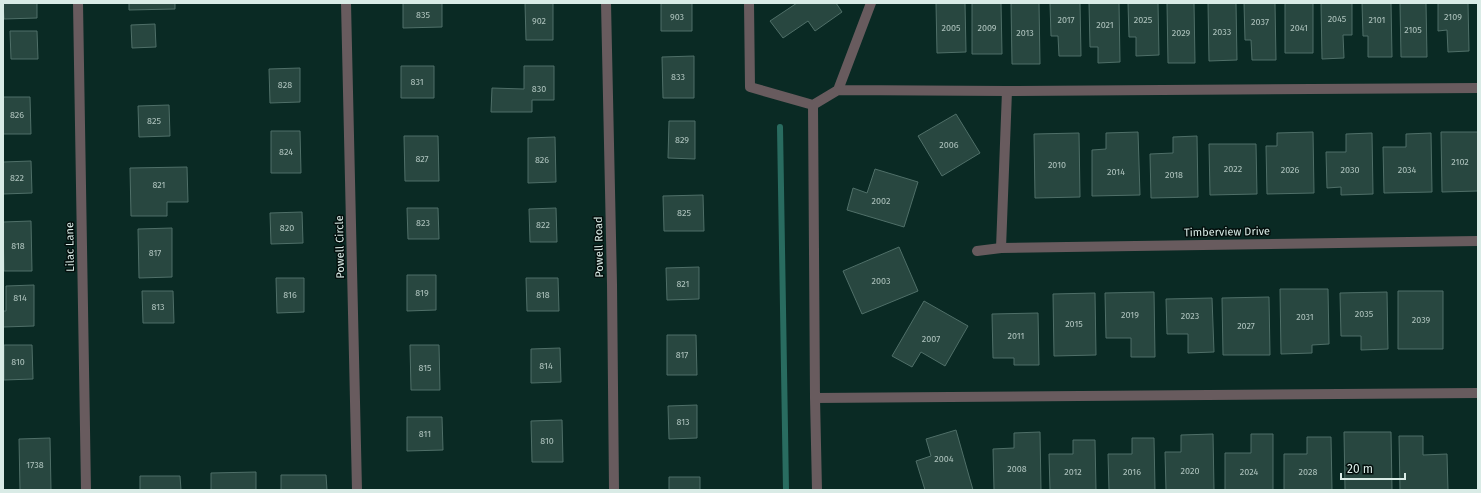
<svg xmlns="http://www.w3.org/2000/svg" width="1481" height="493" viewBox="0 0 1481 493" font-family="'Fira Sans',sans-serif">
<rect width="100%" height="100%" fill="#0a2a24"/>
<g fill="none" stroke-linecap="round" stroke-linejoin="round">
<path stroke="#296c60" stroke-width="6" d="M780 127 786 490"/>
</g>
<path fill="#284740" stroke="#4f6f68" d="M3 3H37V18L4 19Z
M129 3H175V9L129 10Z
M403 3H442V27L403 28Z
M525 3H553V40H526Z
M661 3H692V31H661Z
M797 3H836L842 12 815 31 808 21 783 38 770 21Z
M936 3H965L966 52 937 53Z
M972 3H1001L1002 54H972Z
M1011 3H1039L1040 64H1012Z
M1050 3H1080L1081 56H1059L1058 36H1051Z
M1089 3H1119L1120 62 1098 63V47H1090Z
M1128 3H1158L1159 55 1136 56V37H1129Z
M1167 3H1194L1195 63H1168Z
M1208 3H1236L1237 60 1209 61Z
M1244 3H1275L1276 60H1252L1251 40H1245Z
M1285 3H1313V53H1285Z
M1321 3H1352V35H1343L1344 58 1322 59Z
M1362 3H1391L1392 57H1368V36H1363Z
M1400 3H1426L1427 57H1401Z
M1438 3H1468L1469 51 1448 52 1447 30 1438 31Z
M155 24 156 47 132 48 131 25Z
M10 31H37L38 59H11Z
M694 56V98H663L662 57Z
M401 66H434V98H401Z
M524 66H554V100H532V112H491L492 88 524 89Z
M300 68V102L270 103 269 69Z
M3 97H30L31 134H3Z
M169 105 170 136 139 137 138 106Z
M956 114 980 153 942 176 918 136Z
M669 121H695V159L668 158Z
M271 131H300L301 173H271Z
M1138 132 1140 195 1092 196V150L1106 149V133Z
M1313 132 1314 193 1267 194 1266 146H1277V133Z
M1441 132H1478V191L1442 192Z
M1079 133 1080 197 1035 198 1034 134Z
M1372 133 1373 194 1341 195V187L1327 188 1326 152H1346V134Z
M1431 133 1432 192 1384 193 1383 147H1406V134Z
M404 136H438L439 181H405Z
M1197 136 1198 197 1151 198 1150 154 1173 153V137Z
M555 137 556 182 528 183V138Z
M1209 144H1256L1257 194 1210 195Z
M31 161 32 193 3 194V162Z
M187 167 188 202H167V216H131L130 168Z
M875 169 918 182 904 227 847 210 853 188 867 193Z
M703 195 704 231H664L663 196Z
M407 208H438L439 239H408Z
M556 208 557 242H530L529 209Z
M302 212 303 243 271 244 270 213Z
M31 221 32 271H4L3 222Z
M172 228V277L139 278 138 229Z
M899 247 918 291 862 314 843 271Z
M699 267V299L667 300 666 268Z
M407 275H436V310L407 311Z
M276 278H304V312L277 313Z
M526 278H558L559 311H527Z
M34 285V326L3 327V311H6V286Z
M1280 289H1328L1329 344 1312 345V353L1281 354Z
M142 291H173L174 323H143Z
M1398 291H1443V349H1398Z
M1154 292 1155 357H1131V338H1106L1105 293Z
M1387 292 1388 349 1361 350V336H1341L1340 293Z
M1095 293 1096 355 1054 356 1053 294Z
M1269 297 1270 355H1223L1222 298Z
M1212 298 1214 352 1188 353V334H1167L1166 299Z
M924 301 968 326 945 366 921 352 912 367 892 356Z
M1038 313 1039 365H1014V358H993L992 314Z
M667 335H696L697 375H667Z
M4 345H32L33 379 4 380Z
M410 345H439L440 390H411Z
M560 348 561 382 531 383V349Z
M697 405V438L669 439 668 406Z
M407 417H442L443 450 407 451Z
M562 420 563 462H532L531 421Z
M956 430 973 490H925L916 461 931 456 926 439Z
M1040 432 1041 490H994L993 449 1014 448V433Z
M1344 432H1391L1392 490H1345Z
M1213 434 1214 490H1166L1165 452H1181V435Z
M1251 434H1273V490H1225V453H1251Z
M1399 436H1423V455L1447 454 1448 490H1400Z
M1307 437H1331L1332 490H1284V454H1307Z
M50 438 51 490H20L19 439Z
M1132 438H1154L1155 490H1109L1108 454H1132Z
M1073 440H1095L1096 490H1050L1049 454H1073Z
M256 472V490H211V473Z
M281 475H326L327 490H281Z
M140 476H180L181 490H140Z
M669 477H700V490H669Z"/>
<g fill="none" stroke-linecap="round" stroke-linejoin="round">
<path stroke="#685b5e" stroke-width="10" d="M749 3 750 87 813 105 838 90 1007 91 1478 88
M838 90 871 3
M813 105 815 398 1478 393
M1001 248 1007 91
M815 398 817 490"/>
<path stroke="#685b5e" stroke-width="10" d="M78 3 86 490
M346 3 357 490
M606 3 612 284 614 490
M977 251 1001 248 1478 241"/>
</g>
<g text-anchor="middle" dominant-baseline="central" stroke-width="3" stroke-linejoin="round" paint-order="stroke">
<g font-size="9" fill="#adc2bc">
<text x="423" y="15">835</text>
<text x="677" y="17">903</text>
<text x="1453" y="17">2109</text>
<text x="1337" y="19">2045</text>
<text x="1066" y="20">2017</text>
<text x="1143" y="20">2025</text>
<text x="1377" y="20">2101</text>
<text x="539" y="21">902</text>
<text x="1260" y="22">2037</text>
<text x="1105" y="25">2021</text>
<text x="951" y="28">2005</text>
<text x="987" y="28">2009</text>
<text x="1299" y="28">2041</text>
<text x="1413" y="30">2105</text>
<text x="1222" y="32">2033</text>
<text x="1025" y="33">2013</text>
<text x="1181" y="33">2029</text>
<text x="678" y="77">833</text>
<text x="417" y="82">831</text>
<text x="285" y="85">828</text>
<text x="539" y="89">830</text>
<text x="17" y="115">826</text>
<text x="154" y="121">825</text>
<text x="682" y="140">829</text>
<text x="949" y="145">2006</text>
<text x="286" y="152">824</text>
<text x="422" y="159">827</text>
<text x="542" y="160">826</text>
<text x="1460" y="162">2102</text>
<text x="1057" y="165">2010</text>
<text x="1233" y="169">2022</text>
<text x="1290" y="170">2026</text>
<text x="1350" y="170">2030</text>
<text x="1407" y="170">2034</text>
<text x="1116" y="172">2014</text>
<text x="1174" y="175">2018</text>
<text x="17" y="178">822</text>
<text x="159" y="185">821</text>
<text x="881" y="201">2002</text>
<text x="684" y="213">825</text>
<text x="423" y="223">823</text>
<text x="543" y="225">822</text>
<text x="287" y="228">820</text>
<text x="18" y="246">818</text>
<text x="155" y="253">817</text>
<text x="881" y="281">2003</text>
<text x="683" y="284">821</text>
<text x="422" y="293">819</text>
<text x="290" y="295">816</text>
<text x="543" y="295">818</text>
<text x="20" y="298">814</text>
<text x="158" y="307">813</text>
<text x="1364" y="314">2035</text>
<text x="1130" y="315">2019</text>
<text x="1190" y="316">2023</text>
<text x="1305" y="317">2031</text>
<text x="1421" y="320">2039</text>
<text x="1074" y="324">2015</text>
<text x="1246" y="326">2027</text>
<text x="1016" y="336">2011</text>
<text x="931" y="339">2007</text>
<text x="682" y="355">817</text>
<text x="18" y="362">810</text>
<text x="546" y="366">814</text>
<text x="425" y="368">815</text>
<text x="683" y="422">813</text>
<text x="425" y="434">811</text>
<text x="547" y="441">810</text>
<text x="944" y="459">2004</text>
<text x="35" y="465">1738</text>
<text x="1017" y="469">2008</text>
<text x="1190" y="471">2020</text>
<text x="1073" y="472">2012</text>
<text x="1132" y="472">2016</text>
<text x="1249" y="472">2024</text>
<text x="1308" y="472">2028</text>
</g>
<g font-size="11" fill="#d9ebe6" stroke="#040f0d">
<text transform="translate(1227 232) rotate(-1)">Timberview Drive</text>
<text transform="translate(70 247) rotate(-91)">Lilac Lane</text>
<text transform="translate(340 247) rotate(-91)">Powell Circle</text>
<text transform="translate(599 247) rotate(-91)">Powell Road</text>
</g>
</g>
<rect width="1481" height="493" fill="none" stroke="#d9ebe6" stroke-width="8"/>
<path d="M1341 473v6h64v-6" fill="none" stroke="#d9ebe6" stroke-width="2"/>
<text x="1347" y="473" font-size="12" fill="#d9ebe6" stroke="#040f0d" stroke-width="3" paint-order="stroke">20 m</text>
</svg>
